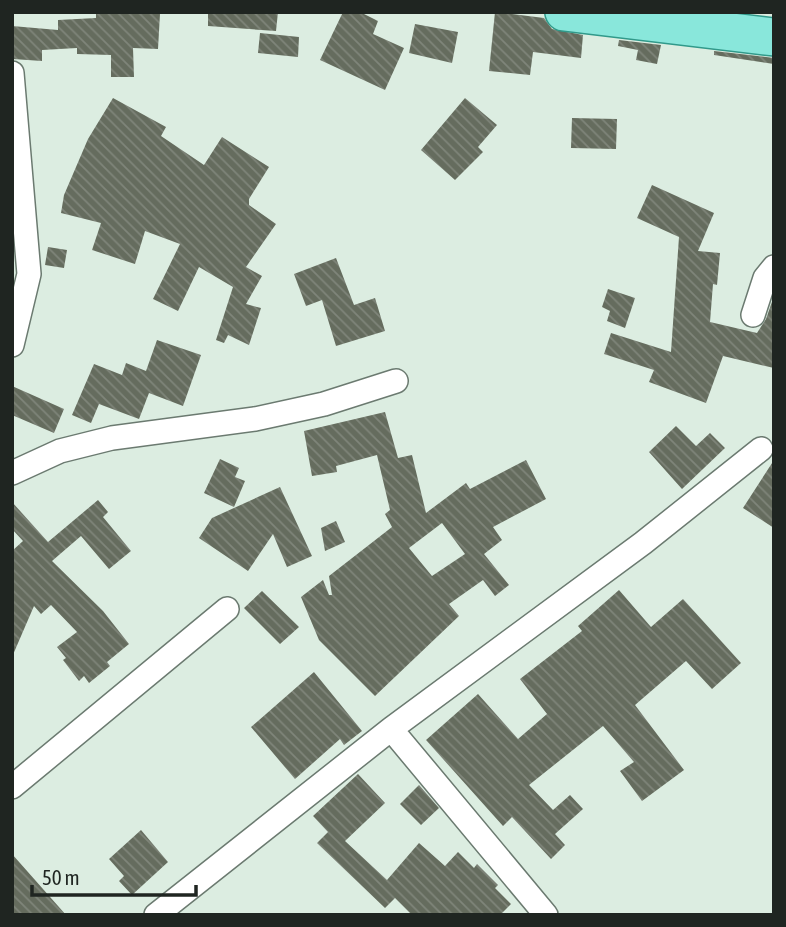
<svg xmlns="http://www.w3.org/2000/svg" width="786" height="927" viewBox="0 0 786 927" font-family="'Asap Condensed',sans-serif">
<defs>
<pattern id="building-back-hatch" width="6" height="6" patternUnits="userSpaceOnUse" patternTransform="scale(1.75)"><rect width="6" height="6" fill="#656c5e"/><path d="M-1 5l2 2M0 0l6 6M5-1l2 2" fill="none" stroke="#7f857a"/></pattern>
</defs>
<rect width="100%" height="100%" fill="#dcede1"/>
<path fill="url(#building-back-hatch)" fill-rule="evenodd" d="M208 12H278L276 31 208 26Z
M343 12H360L378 21 373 34 404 48 385 90 320 60Z
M495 12 544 18 552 29 583 35 581 58 533 52 530 75 489 71Z
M96 13 160 14 158 49 133 48 134 77H111V55L77 54V48L42 50V61L13 59 12 26 58 30V20L96 18Z
M415 24 458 32 452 63 409 53Z
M260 33 299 37 298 57 258 53Z
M619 40 661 45 657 64 636 60 638 50 618 46Z
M714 51 774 58V64L714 55Z
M113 98 166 127 161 136 204 165 222 137 269 167 249 199V205L276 224 246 267 262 276 246 304 261 308 249 345 228 335 224 343 216 340 233 287 199 267 178 311 153 299 180 244 145 231 135 264 92 250 101 223 61 213 64 195 88 139Z
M465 98 497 125 478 147 483 152 455 180 421 150Z
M572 118 617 119 616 149 571 148Z
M652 185 714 213 698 251 720 253 717 285 713 284 710 322 757 333 766 319 774 296V368L723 356 706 403 649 382 654 370 604 354 611 333 671 352 679 237 637 218Z
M48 247 67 250 64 268 45 265Z
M336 258 354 305 375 298 385 331 336 346 322 300 306 306 294 274Z
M608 289 635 298 625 328 607 321 610 311 602 307Z
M157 340 201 355 183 406 149 393 139 419 99 404 91 423 72 415 94 364 122 375 126 363 146 371Z
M12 386 64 409 54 433 12 415Z
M385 412 398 458 412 455 426 513 466 483 470 489 526 460 546 499 493 527 502 540 484 554 509 585 495 596 483 580 449 604 459 616 375 696 319 640 301 597 323 580 329 595H332L329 576 392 527 385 514 390 510 377 455 336 466 337 472 312 476 304 431ZM442 523 465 554 432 576 409 548Z
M676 426 696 446 710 433 725 448 682 489 649 452Z
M220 459 239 468 235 477 245 481 234 507 204 493Z
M774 460V528L743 508Z
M280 487 312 556 287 567 273 534 248 571 199 538 212 518Z
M98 500 108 512 103 517 131 551 109 569 81 536 52 561 103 611 129 644 107 662 110 666 89 683 84 676 79 681 63 660 66 658 57 647 77 632 51 605 41 614 34 606 12 657V551L23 541 12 529V502L48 542Z
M336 521 345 542 325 551 321 528Z
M619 590 651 627 683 599 741 663 712 689 686 661 635 705 684 770 642 801 620 771 634 762 603 726 529 785 553 810 570 795 583 809 555 834 565 845 551 859 512 817 503 826 426 740 478 694 518 739 547 714 520 679 582 631 578 626Z
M262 591 299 627 280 644 244 608Z
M314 672 362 731 344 745 340 739 295 779 251 727Z
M358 774 385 803 345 841 387 880 419 843 445 866 458 852 474 868 477 864 498 885 495 888 511 904 500 915H412L395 898 385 908 317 843 328 832 313 816Z
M419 785 439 808 421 825 400 804Z
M141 830 168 862 132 895 119 881 124 876 109 859Z
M12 854 66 915H12Z"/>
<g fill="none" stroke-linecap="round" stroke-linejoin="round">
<g stroke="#6b7a70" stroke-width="26">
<path id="street" d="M12 73 29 274 12 345
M753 315 765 278 774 267
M12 473 60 451 112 438 255 419 324 404 396 381
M391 729 546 915
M12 787 227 609
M156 915 391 729 643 543 761 449"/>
</g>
<g stroke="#31998a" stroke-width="40">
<path id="primary" d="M564 12 774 37"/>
</g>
<use href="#street" stroke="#fff" stroke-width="23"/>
<use href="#primary" stroke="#89e7db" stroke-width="37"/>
</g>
<rect width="786" height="927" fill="none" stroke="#1f2521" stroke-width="28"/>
<path d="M32 885v10h164v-10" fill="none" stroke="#1f2521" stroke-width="3.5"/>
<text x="42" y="885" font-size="21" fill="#1f2521" stroke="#dcede1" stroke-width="5" paint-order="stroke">50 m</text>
</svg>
